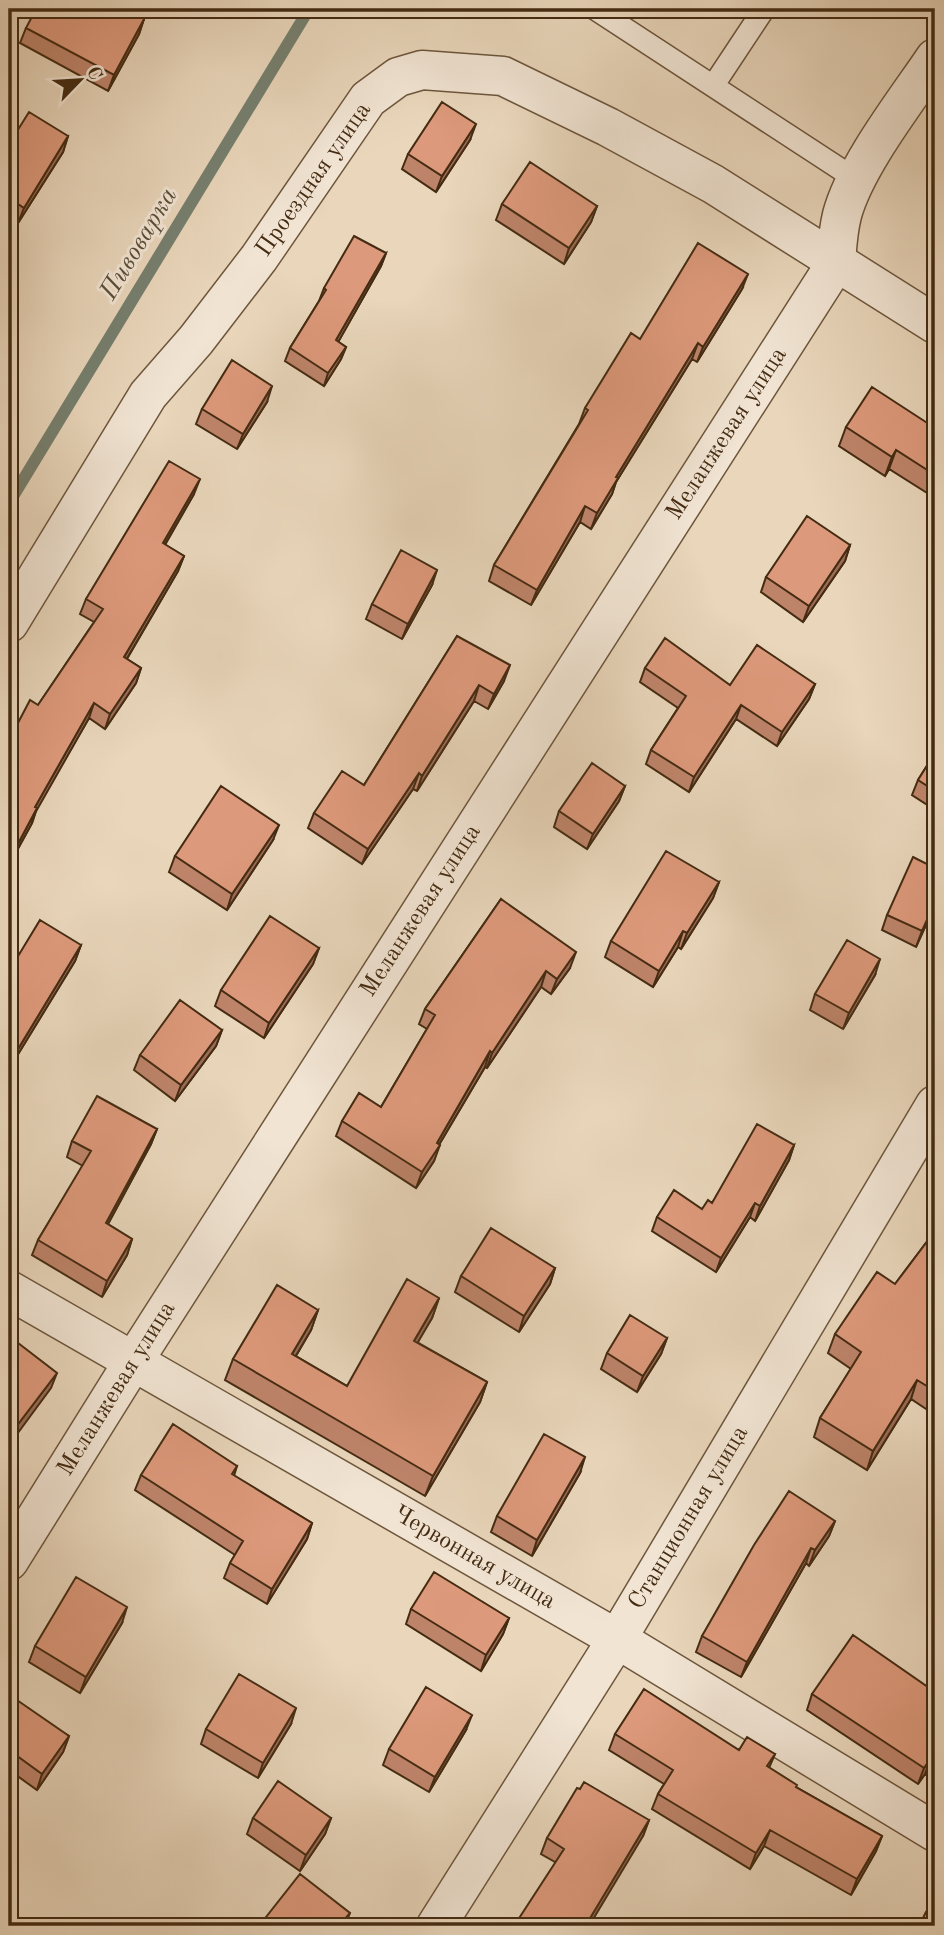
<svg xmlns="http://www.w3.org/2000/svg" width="944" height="1935" viewBox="0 0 944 1935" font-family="'Old Standard TT',serif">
<rect width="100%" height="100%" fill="#e9d6bb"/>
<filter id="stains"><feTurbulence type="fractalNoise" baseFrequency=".00286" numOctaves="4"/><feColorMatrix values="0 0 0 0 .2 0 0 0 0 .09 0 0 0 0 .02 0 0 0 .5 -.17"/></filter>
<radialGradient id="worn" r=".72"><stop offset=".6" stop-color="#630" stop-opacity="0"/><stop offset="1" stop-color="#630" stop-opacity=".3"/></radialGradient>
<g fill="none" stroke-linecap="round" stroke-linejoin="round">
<path stroke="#76806f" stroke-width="12" d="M9 503 309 9"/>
<g stroke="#6d563c" stroke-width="24">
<path id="service" d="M595 9 857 180
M713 86 764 9"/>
</g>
<g stroke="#6d563c" stroke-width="41">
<path id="minor" d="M9 623 148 395 196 340 259 258 368 99 398 77 422 70 503 76 608 127 713 184 935 324
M9 1290 617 1639 935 1832
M436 1926 617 1639 935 1105"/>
</g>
<g stroke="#6d563c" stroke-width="41">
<path id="tertiary" d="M9 1561 133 1362 836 263C837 246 838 231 842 215 855 166 906 101 935 58"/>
</g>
<use href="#service" stroke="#f1e4d3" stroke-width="21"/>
<use href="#minor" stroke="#f1e4d3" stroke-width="38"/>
<use href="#tertiary" stroke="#f1e4d3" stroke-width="38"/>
</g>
<path fill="#be846a" stroke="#442b12" stroke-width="2" d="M144 19 139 34 108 91 20 43 26 28Z
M68 136 63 152 18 223 9 217V144Z
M470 140 436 192 402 169 408 154Z
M502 204 597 206 591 222 564 264 496 220Z
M386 253 381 266 338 342 346 347 341 359 324 386 285 361 290 348 319 301 324 288Z
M742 289 697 362 692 359 616 482 612 494 591 529 580 522 531 605 489 581 494 565 579 424 585 408 640 339Z
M267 402 237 449 196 424 202 409Z
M846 427 935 428V498L889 469 885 476 839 446Z
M194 494 165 545 184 556 178 571 127 659 141 668 136 683 105 729 89 718 37 808 32 823 9 865V740L38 705 94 622 80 614 86 599Z
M850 545 845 561 803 622 761 592 766 577Z
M432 585 402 639 366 619 372 604Z
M457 636 504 681 488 709 474 701 417 791 413 789 362 864 308 828 314 813 364 785Z
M645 668 730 685 815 684 809 699 777 746 736 719 689 792 646 764 651 750 678 708 640 682Z
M935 753V810L912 795 918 780Z
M625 786 619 801 587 849 554 827 559 811Z
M273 840 227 910 169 872 175 856Z
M935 868V905L916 947 882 930 887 915Z
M719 882 713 898 681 949 678 947 653 987 605 957 611 941Z
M501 899 570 968 551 994 541 987 487 1068 485 1067 439 1145 434 1161 416 1188 336 1136 342 1121 381 1107 427 1029 419 1024 425 1009Z
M81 945 75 961 9 1069V971Z
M319 948 313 964 264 1038 215 1006 221 990Z
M875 975 843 1029 810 1010 815 994Z
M222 1030 216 1046 175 1101 134 1070 140 1055Z
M157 1129 151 1144 108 1224 132 1239 127 1255 102 1297 32 1255 38 1240 83 1166 67 1157 72 1141Z
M794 1145 789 1160 755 1221 750 1217 716 1272 652 1231 657 1217 702 1209Z
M935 1231V1415L911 1399 867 1470 814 1437 820 1418 851 1369 828 1353 835 1334 895 1284Z
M555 1268 550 1284 519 1332 455 1292 461 1276Z
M439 1298 432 1318 417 1342 487 1382 480 1402 425 1496 225 1380 233 1359 318 1310 311 1330 296 1356 347 1386Z
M667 1338 661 1354 637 1392 601 1369 607 1353Z
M237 1466 234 1476 312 1523 307 1539 267 1604 224 1578 230 1563 235 1555 135 1490 141 1475Z
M580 1473 532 1556 491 1532 497 1516Z
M835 1521 829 1536 809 1566 806 1563 741 1677 696 1652 702 1636Z
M411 1609 509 1618 503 1634 481 1671 406 1624Z
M122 1623 80 1693 29 1662 35 1646Z
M935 1676V1780L925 1774 918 1784 807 1710 812 1694 928 1687Z
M9 1705 69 1736 63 1752 37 1790 9 1770Z
M291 1724 258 1778 201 1744 206 1729Z
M466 1730 429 1792 383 1765 389 1749Z
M615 1734 775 1754 769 1768 796 1787 882 1836 876 1851 851 1895 764 1846 750 1869 652 1809 658 1794 664 1784 609 1750Z
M253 1818H331L325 1834 300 1871 247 1834Z
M649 1820 643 1836 555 1862 541 1854 547 1838Z"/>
<path fill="#9b6b56" stroke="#442b12" stroke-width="2" d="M144 19 139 34 108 91 114 75Z
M476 124 470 140 436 192 442 176Z
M68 136 63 152 18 223 24 208Z
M597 206 591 222 564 264 569 248Z
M386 253 381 266 332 353 336 340Z
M748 274 742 289 697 362 703 347Z
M698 343 692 359 616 482 612 494 591 529 597 513 616 477Z
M346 347 341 359 324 386 328 373Z
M272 386 267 402 237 449 243 434Z
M896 450 889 469 885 476 892 457Z
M200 479 194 494 157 558 163 543Z
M585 506 580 522 531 605 537 590Z
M850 545 845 561 803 622 809 606Z
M184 556 178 571 119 672 124 657Z
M437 570 432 585 402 639 408 624Z
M510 665 504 681 488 709 494 694Z
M141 668 136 683 105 729 110 714Z
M815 684 809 699 777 746 782 732Z
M479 685 474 701 417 791 422 776Z
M94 703 89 718 30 822 35 807Z
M741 705 736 719 689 792 694 777Z
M419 773 413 789 362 864 368 849Z
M625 786 619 801 587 849 593 834Z
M37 808 32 823 9 865 12 855Z
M279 825 273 840 227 910 232 894Z
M719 882 713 898 681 949 687 933Z
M935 902V905L916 947 922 931Z
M683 931 678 947 653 987 659 971Z
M81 945 75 961 9 1069 15 1054Z
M319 948 313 964 264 1038 269 1023Z
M576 952 570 968 551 994 557 979Z
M880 959 875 975 843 1029 849 1013Z
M546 971 541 987 487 1068 492 1053Z
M222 1030 216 1046 175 1101 181 1085Z
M490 1051 485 1067 434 1153 440 1145 434 1161 416 1188 422 1172 437 1143Z
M157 1129 151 1144 100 1239 106 1223Z
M794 1145 789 1160 755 1221 760 1206Z
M755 1203 750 1217 716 1272 721 1258Z
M132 1239 127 1255 102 1297 107 1281Z
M555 1268 550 1284 519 1332 524 1316Z
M439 1298 432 1318 407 1361 414 1341Z
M318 1310 311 1330 285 1374 292 1354Z
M667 1338 661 1354 637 1392 643 1376Z
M57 1373 51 1388 9 1445V1436Z
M917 1380 911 1399 867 1470 873 1451Z
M487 1382 480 1402 425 1496 433 1476Z
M585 1457 580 1473 532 1556 537 1540Z
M835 1521 829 1536 809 1566 815 1550Z
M312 1523 307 1539 267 1604 272 1589Z
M811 1548 806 1563 741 1677 747 1662Z
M127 1607 122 1623 80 1693 86 1677Z
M509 1618 503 1634 481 1671 486 1655Z
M296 1708 291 1724 258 1778 263 1763Z
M472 1715 466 1730 429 1792 435 1777Z
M69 1736 63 1752 37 1790 42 1774Z
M931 1758 925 1774 918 1784 924 1768Z
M331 1818 325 1834 300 1871 306 1855Z
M649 1820 643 1836 589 1926H585Z
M770 1830 764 1846 750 1869 756 1853Z
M882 1836 876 1851 851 1895 857 1879Z
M350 1913 345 1926H339Z"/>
<path fill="#dd997b" stroke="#442b12" stroke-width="2" d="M36 9H126L144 19 114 75 26 28Z
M442 102 476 124 442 176 408 154Z
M29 112 68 136 24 208 9 198V144Z
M530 162 597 206 569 248 502 204Z
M354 236 386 253 336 340 346 347 328 373 290 348 326 290 324 288Z
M698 243 748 274 703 347 698 343 616 477 618 478 597 513 585 506 537 590 494 565 588 410 585 408 631 333 640 339Z
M232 360 272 386 243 434 202 409Z
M872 387 935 428V475L896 450 892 457 846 427Z
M169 461 200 479 163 543 184 556 124 657 141 668 110 714 94 703 35 807 37 808 12 855 9 853V740L30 700 38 705 103 609 86 599Z
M807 516 850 545 809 606 766 577Z
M401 550 437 570 408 624 372 604Z
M457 636 510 665 494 694 479 685 422 776 419 773 368 849 314 813 342 771 364 785Z
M665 638 730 685 757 645 815 684 782 732 741 705 694 777 651 750 686 696 645 668Z
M935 753V791L918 780Z
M592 763 625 786 593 834 559 811Z
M221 786 279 825 232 894 175 856Z
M666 851 719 882 687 933 683 931 659 971 611 941Z
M913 857 935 868V902L922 931 887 915Z
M501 899 576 952 557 979 546 971 492 1053 490 1051 437 1143 440 1145 422 1172 342 1121 359 1093 381 1107 435 1015 425 1009Z
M270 916 319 948 269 1023 221 990Z
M40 920 81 945 15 1054 9 1050V971Z
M847 940 880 959 849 1013 815 994Z
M180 1000 222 1030 181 1085 140 1055Z
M97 1096 157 1129 106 1223 132 1239 107 1281 38 1240 91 1151 72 1141Z
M757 1124 794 1145 760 1206 755 1203 721 1258 657 1217 674 1190 702 1209 708 1200 712 1203Z
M491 1228 555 1268 524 1316 461 1276Z
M935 1231V1391L917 1380 873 1451 820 1418 861 1352 835 1334 877 1272 895 1284Z
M407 1279 439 1298 414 1341 487 1382 433 1476 233 1359 277 1285 318 1310 292 1354 347 1386Z
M630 1315 667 1338 643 1376 607 1353Z
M9 1336 57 1373 9 1436Z
M173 1424 237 1466 232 1474 312 1523 272 1589 230 1563 243 1541 141 1475Z
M544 1434 585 1457 537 1540 497 1516Z
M789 1491 835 1521 815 1550 811 1548 747 1662 702 1636 754 1545Z
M434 1572 509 1618 486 1655 411 1609Z
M76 1577 127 1607 86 1677 35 1646Z
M853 1635 928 1687 935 1676V1761L931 1758 924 1768 812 1694Z
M239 1674 296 1708 263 1763 206 1729Z
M426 1687 472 1715 435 1777 389 1749Z
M644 1689 739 1750 747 1737 775 1754 767 1766 797 1785 796 1787 882 1836 857 1879 770 1830 756 1853 658 1794 673 1770 615 1734Z
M14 1698 69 1736 42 1774 9 1750V1705Z
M278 1781 331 1818 306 1855 253 1818Z
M584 1782 649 1820 586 1925 589 1926H514L564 1849 547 1838 577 1788 580 1789Z
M300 1874 350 1913 339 1926H259Z
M926 1912 935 1917V1926H919Z"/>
<g text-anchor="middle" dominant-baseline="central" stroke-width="6" stroke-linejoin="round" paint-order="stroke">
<g font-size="24" fill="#442b12" stroke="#f1e4d3">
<text transform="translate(314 180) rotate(-55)">Проездная улица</text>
<text transform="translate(727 434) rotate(-57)">Меланжевая улица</text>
<text transform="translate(421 911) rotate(-57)">Меланжевая улица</text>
<text transform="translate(117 1389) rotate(-58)">Меланжевая улица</text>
<text transform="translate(689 1518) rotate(-59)">Станционная улица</text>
<text transform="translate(474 1558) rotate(30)">Червонная улица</text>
</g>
<g font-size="26" font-style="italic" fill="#594e39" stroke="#f1e4d3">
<text transform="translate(139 244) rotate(-59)">Пивоварка</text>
</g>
</g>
<rect width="944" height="1935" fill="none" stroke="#e9d6bb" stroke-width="35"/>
<rect x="10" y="10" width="923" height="1914" fill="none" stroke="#442b12" stroke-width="3.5"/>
<rect x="18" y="18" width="909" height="1900" fill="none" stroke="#442b12" stroke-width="2"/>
<g transform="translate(80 80) rotate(65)" stroke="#f1e4d3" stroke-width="5" paint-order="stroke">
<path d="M0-5L12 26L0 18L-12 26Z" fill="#442b12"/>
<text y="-10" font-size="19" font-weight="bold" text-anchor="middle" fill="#442b12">С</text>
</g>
<rect width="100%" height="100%" filter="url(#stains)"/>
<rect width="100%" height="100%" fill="url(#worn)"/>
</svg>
